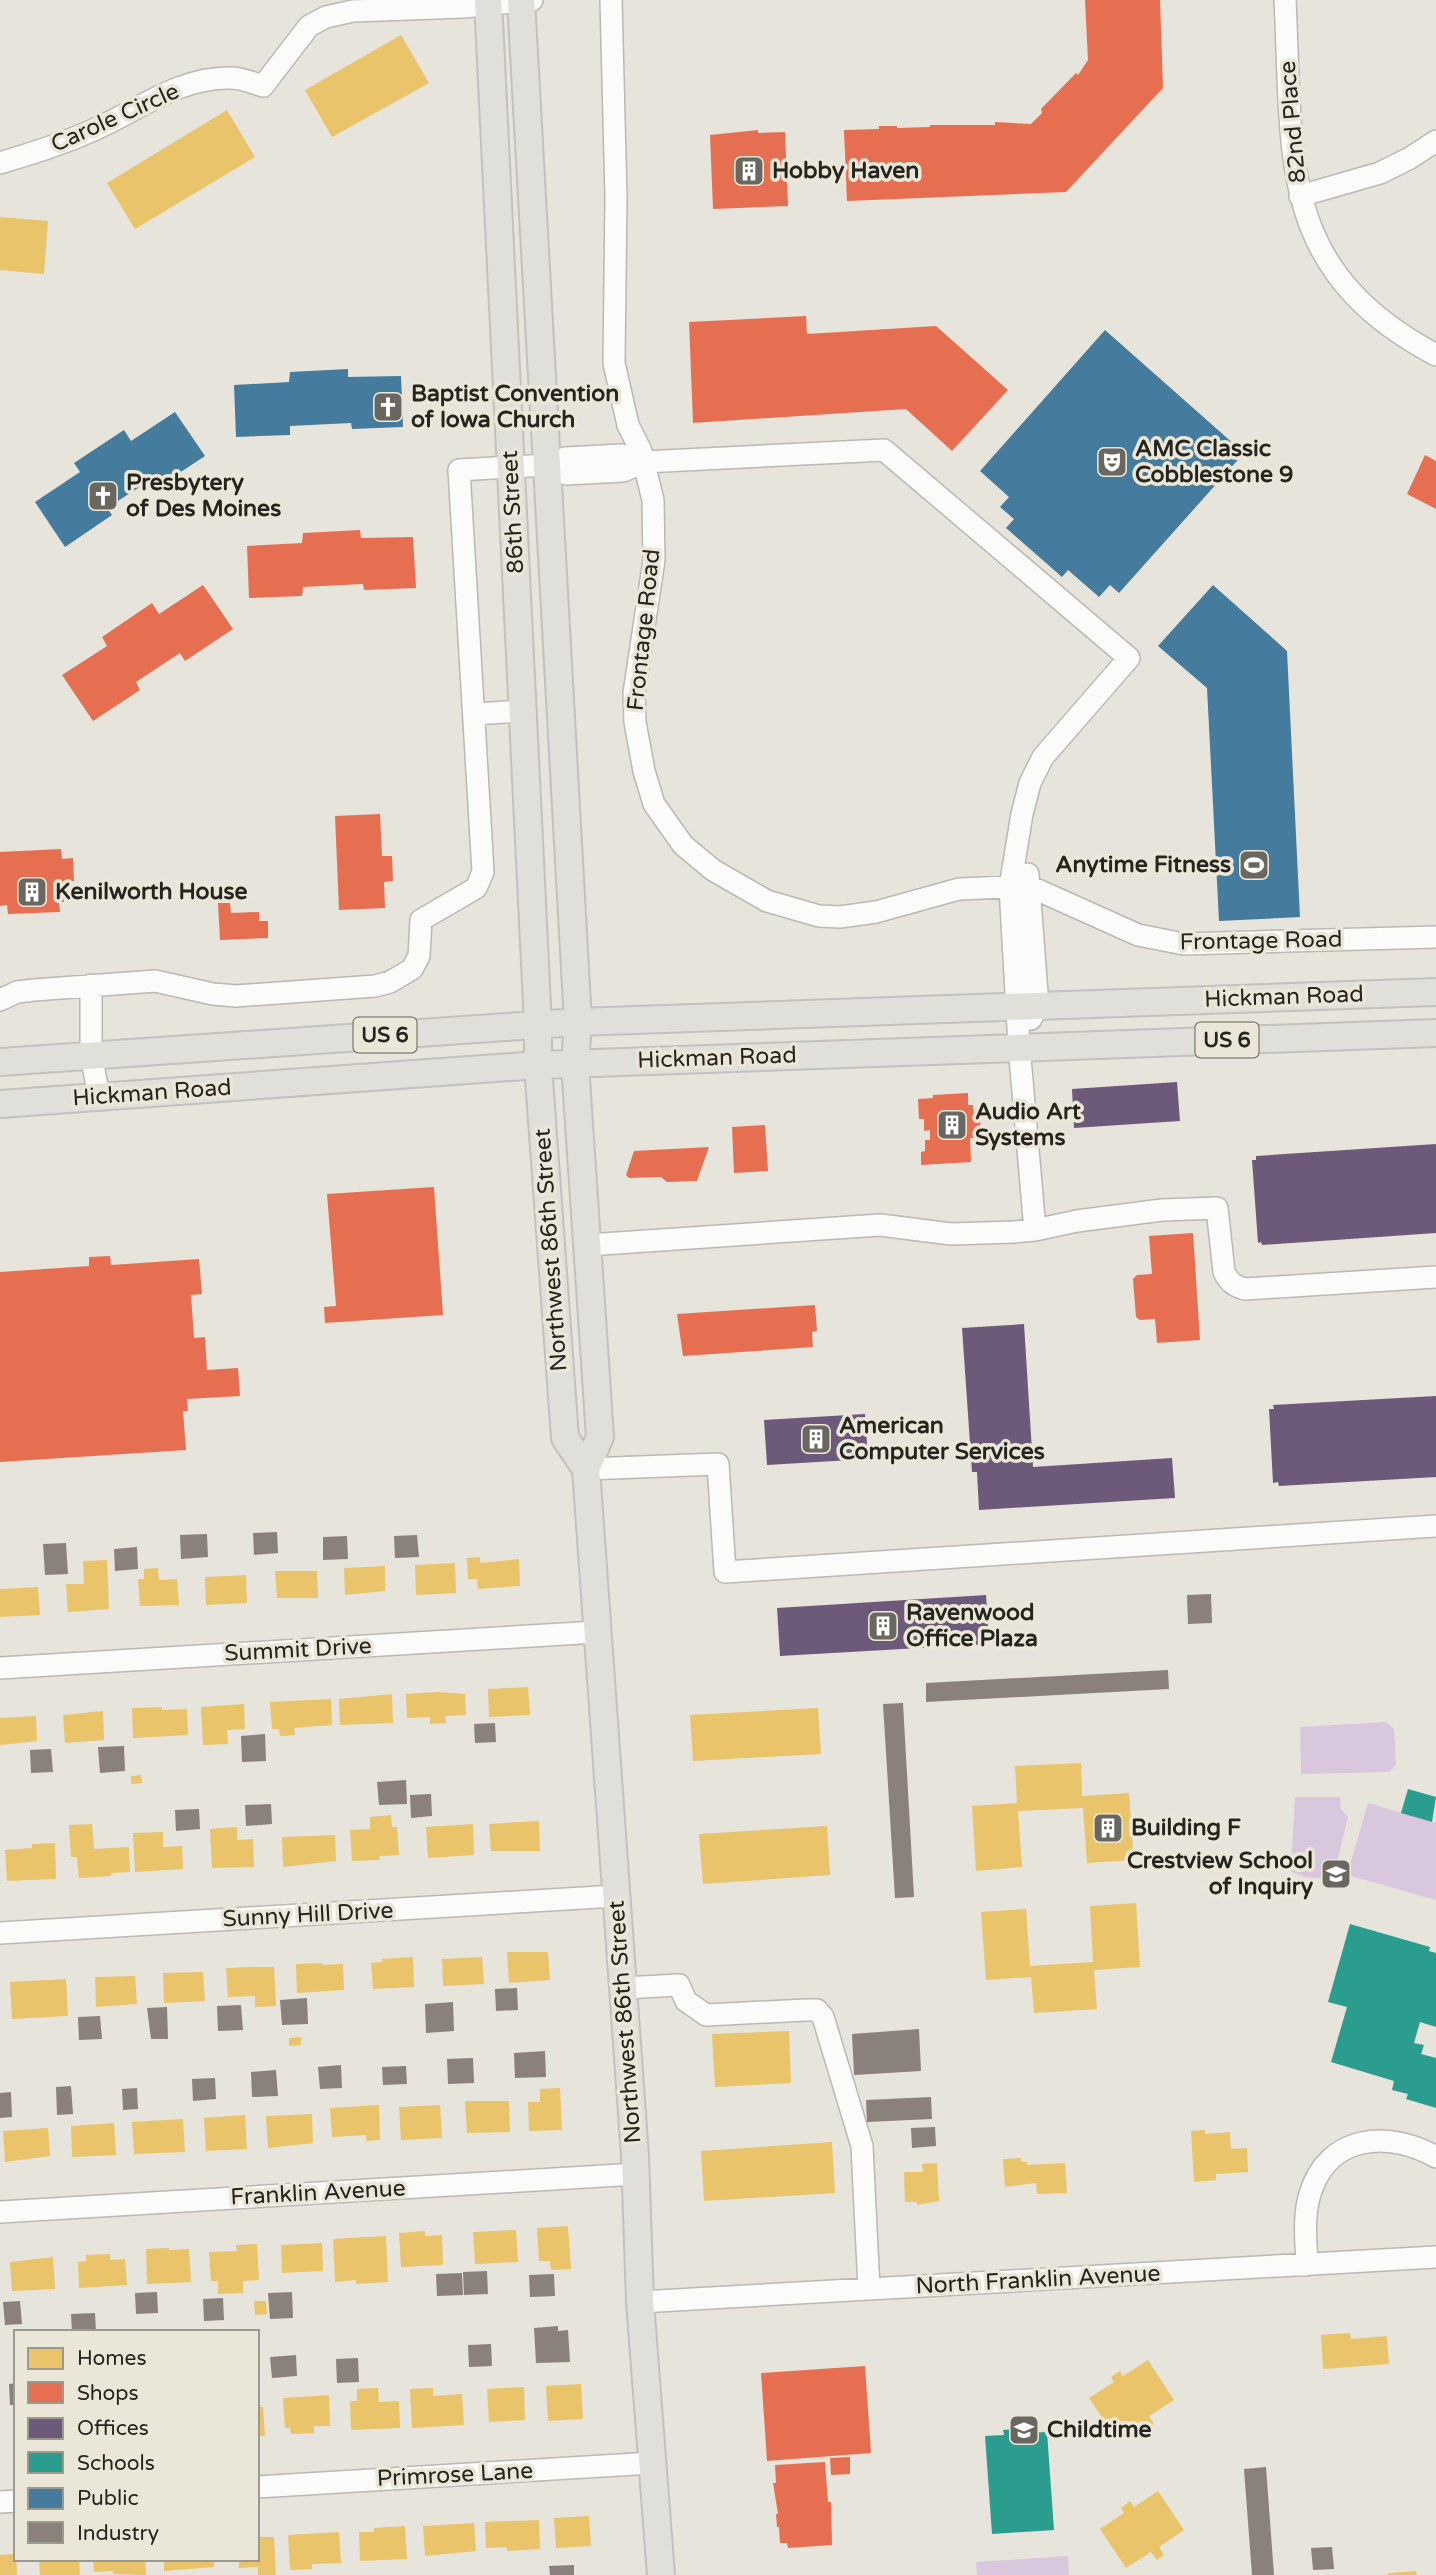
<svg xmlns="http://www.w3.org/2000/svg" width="1436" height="2575" viewBox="0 0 1436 2575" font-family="'Varela Round',sans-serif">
<rect width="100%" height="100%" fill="#e7e4dc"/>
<path fill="#d9c8dd" d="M1386 1722 1394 1729 1396 1765 1389 1772 1301 1774 1300 1727Z
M1295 1797H1339L1341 1799 1340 1808 1348 1817 1335 1871C1323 1881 1303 1879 1291 1871Z
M1368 1803 1436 1823V1900L1347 1875Z
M1068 2556 1069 2575H977L976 2562Z"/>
<path fill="#e9c46a" d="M401 35 429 83 332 137 305 90Z
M227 110 255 157 135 229 107 183Z
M0 217 48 221 44 274 0 270Z
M480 1557V1563L519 1559 520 1586 478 1589 477 1579H468L467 1558Z
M107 1560 109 1609 68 1612 66 1584H84L83 1561Z
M455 1563 456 1593 416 1595 415 1565Z
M385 1566V1591L345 1595 344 1568Z
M158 1568 159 1580 177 1579 179 1605 140 1606 138 1579H144V1569Z
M275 1571H317L318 1598H277Z
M246 1575 247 1603 206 1605 205 1577Z
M38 1587 40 1615 0 1617V1589Z
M528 1687 530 1715 489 1717 488 1689Z
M438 1692 465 1694 466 1715 445 1716 446 1723 430 1724V1717L407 1718 406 1694Z
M392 1694 393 1723 340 1725 339 1699Z
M331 1699 332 1725 294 1728 295 1735 280 1736 279 1729H272L270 1702Z
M244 1704 245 1729 227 1730 228 1744 203 1745 201 1707Z
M162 1707V1710L187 1709 188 1735 133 1738 132 1708Z
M818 1708 821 1754 693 1761 690 1715Z
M103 1711 104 1740 65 1743 63 1715Z
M36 1716 37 1741 0 1745V1718Z
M1081 1763 1082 1796 1129 1793 1134 1860 1087 1863 1083 1808 1018 1811 1022 1867 976 1871 972 1806 1017 1803 1015 1766Z
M141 1775 142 1783 131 1784V1776Z
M391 1815 392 1827H397L399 1855 379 1856 380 1860 352 1861 350 1830 370 1829V1817Z
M539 1821 540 1851H491L489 1824Z
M92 1824 94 1849 129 1847 130 1872 111 1873V1876L79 1878 77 1857H71L69 1825Z
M473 1824 474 1855 428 1858 426 1827Z
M827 1826 830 1875 703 1884 699 1834Z
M237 1827V1840L253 1839 254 1867 212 1868 210 1829Z
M163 1832V1847L182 1846 183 1869 135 1872 133 1833Z
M335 1835 336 1861 283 1867 282 1837Z
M55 1843 56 1879 7 1881 5 1850 32 1848V1844Z
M1136 1903 1140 1967 1094 1970 1097 2009 1034 2013 1031 1977 986 1980 981 1912 1026 1909 1030 1966 1093 1962 1090 1906Z
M507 1952H548L550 1980 509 1983Z
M413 1957 414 1987 373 1989 371 1963 382 1962V1959Z
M482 1957 484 1984 443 1986 442 1959Z
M322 1963V1965L343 1964 344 1990 297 1993 296 1964Z
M250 1967H274L276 2006 255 2007V1996L228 1997 226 1968Z
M203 1972 205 2001 164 2003 163 1973Z
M135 1976 137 2004 96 2007 95 1977Z
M66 1979 68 2016 12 2019 10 1982Z
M789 2031 791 2083 715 2087 712 2034Z
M301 2037V2045L289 2046V2038Z
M560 2088 562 2130 529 2131 528 2102H540V2089Z
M465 2101H509L510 2132 467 2133Z
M379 2105 380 2140 366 2141V2135L332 2137 330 2108Z
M440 2105 442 2138 401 2140 399 2107Z
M312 2114 313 2143 268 2148 266 2116Z
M245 2115 247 2149 206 2151 204 2118Z
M183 2119 185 2152 134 2154 132 2122Z
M114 2123 116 2155 72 2157 71 2126Z
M48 2128 50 2156 5 2162 3 2131Z
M1205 2130V2134L1230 2132 1231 2149 1247 2148 1248 2172 1216 2174V2180L1194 2182 1191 2131Z
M832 2142 835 2193 704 2201 701 2151Z
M1021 2158V2162H1027V2165L1065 2163 1067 2193 1037 2194 1036 2183 1005 2187 1003 2159Z
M937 2163 939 2201 917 2205V2202H905L904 2172H923L922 2164Z
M568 2226 571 2269 551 2270 550 2261H539L537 2228Z
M516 2230 518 2262 475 2264 473 2232Z
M425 2231V2236L442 2235 443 2265 401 2267 399 2233Z
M386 2236 388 2282 356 2284V2280L335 2282 333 2239Z
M322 2243 323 2271 282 2273 281 2245Z
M257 2244 259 2280 243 2281V2293L218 2294V2281H211L209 2252 237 2251 236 2245Z
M169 2248V2250L189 2249 191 2282 147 2284 146 2249Z
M110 2254V2260L125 2259 127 2285 79 2288 78 2262 86 2261V2255Z
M53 2257 55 2289 12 2291 10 2262Z
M254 2301H266L267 2314 255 2315Z
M1350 2333 1351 2339 1387 2336 1389 2364 1323 2369 1321 2335Z
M1148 2360 1174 2400 1149 2416 1154 2424 1151 2427 1147 2429 1141 2421 1116 2438 1089 2398 1114 2382 1111 2377 1120 2371 1123 2376Z
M581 2384 583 2419 548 2421 546 2386Z
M524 2387 525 2420 489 2422 487 2389Z
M378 2388 379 2402 399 2401 400 2428 351 2430 350 2401H357V2389Z
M433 2388V2396L462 2394 464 2425 412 2428 410 2389Z
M329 2395 330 2426H314V2433L291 2434 290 2428H285L283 2398Z
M257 2407H263L265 2436H257Z
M1158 2491 1184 2530 1159 2547 1164 2555 1157 2560 1151 2552 1126 2568 1100 2529 1124 2513 1121 2508 1130 2501 1134 2507Z
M589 2516 591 2546 556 2548 554 2518Z
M539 2520 540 2549 507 2551V2547L486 2548 485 2522Z
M474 2523 476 2551 425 2556 423 2526Z
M405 2526 407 2559 360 2561 359 2532H374V2528Z
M339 2532 341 2563 312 2564V2569L290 2570 288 2535Z
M257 2537H274L276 2575H258V2567L239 2568V2559H257Z
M16 2554 17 2575H0V2555Z
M39 2559H79L80 2575H40Z
M93 2559H145L146 2575 113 2574V2571L94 2572Z
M164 2559H214V2567L164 2571Z
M1416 2571 1417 2575H1388V2573Z"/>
<path fill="#e76f51" d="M1085 0H1160L1163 88 1066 192 847 201 844 130 879 129V126H897V128L930 127V125H995V122L1031 124 1042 113 1041 109 1076 73 1078 75 1088 60Z
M758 130V133L785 132 788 206 713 209 710 135Z
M806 316 807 334 936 326 1008 390 952 451 906 409 693 423 689 322Z
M1425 455 1436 461V509L1407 494Z
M360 530 361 538 413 537 416 588 364 590 363 584 303 587 302 596 249 598 247 546 302 543 303 533Z
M203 585 233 629 185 661 180 653 136 682 140 690 93 721 62 675 107 646 102 637 152 603 159 614Z
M380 814 382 856H392L393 881 384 882 385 908 339 910 335 816Z
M61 849 62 859 73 858 74 881H63L64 902H59L60 912 8 914 7 905 0 906V852Z
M218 903H230L231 913 259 912V921H268V938L220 940Z
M968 1093V1105H973L974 1115H980L981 1138H970L971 1162 921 1165V1152L925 1151V1140H930V1130L924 1131V1119H919L918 1099 933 1098V1095Z
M765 1125 768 1171 734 1173 732 1127Z
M709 1147 697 1181 667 1182 661 1177 629 1178 626 1175 634 1151Z
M434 1187 443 1315 325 1323 324 1307 336 1306 327 1194Z
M1193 1233 1200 1340 1157 1343 1155 1319 1140 1320 1136 1317 1133 1279 1137 1275 1152 1274 1149 1236Z
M110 1256 111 1265 199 1259 202 1294 191 1295 194 1338 205 1337 207 1370 238 1368 240 1396 187 1399 188 1411H183L186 1450 0 1462V1272L89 1266V1257Z
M815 1305 817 1331 812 1332 813 1347 683 1356 677 1314Z
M865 2366 871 2453 767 2461 761 2373Z
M850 2457V2474L831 2475 830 2458Z
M825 2462 828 2502H831L832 2545 788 2548 787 2543H780L779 2527H777L776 2514H778L773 2483H776L775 2465Z"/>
<path fill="#6d597a" d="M1177 1082 1180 1121 1074 1128 1072 1089Z
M1436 1144V1233L1262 1245 1261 1242 1258 1243 1252 1160H1256V1156Z
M1024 1324 1033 1467 1172 1458 1175 1498 979 1510 977 1472H972L962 1328Z
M1436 1396V1477L1279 1486 1278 1482 1273 1483 1269 1409H1274L1273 1405Z
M865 1414 868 1459 767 1465 764 1420Z
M986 1595 989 1644 780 1656 777 1608Z"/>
<path fill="#2a9d8f" d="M1408 1789 1436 1797 1432 1822 1401 1813Z
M1350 1924 1430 1947 1429 1951 1436 1953V2027L1420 2022 1414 2043 1424 2045 1421 2054 1436 2058V2108L1406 2099 1408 2094 1392 2090 1394 2081 1331 2062 1347 2007 1328 2002Z
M1027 2428 1028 2433 1047 2432 1054 2530 992 2534 985 2436 1004 2435 1003 2430Z"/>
<path fill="#457b9d" d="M1105 330 1244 453 1119 593 1110 585 1099 597 1068 570 1062 577 1006 528 1014 519 1000 507 1009 497 980 471Z
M348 369V377L401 376 403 427 352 429 351 423 290 426V435L236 437 234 385 289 382 290 372Z
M175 412 205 456 158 487 152 479 107 508 112 515 65 547 35 502 80 472 74 463 124 430 131 441Z
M1213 585 1287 651 1300 917 1219 921 1207 688 1158 646Z"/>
<path fill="#8a817c" d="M277 1532 278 1553 254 1555 253 1533Z
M207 1534 208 1557 181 1559 180 1535Z
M417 1535 419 1557 395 1558 394 1536Z
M347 1536 348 1559 323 1560V1537Z
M66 1543 68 1574 45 1575 43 1544Z
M137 1547 138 1569 115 1571 114 1549Z
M1211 1594 1212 1623 1188 1624 1187 1595Z
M1168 1670 1169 1689 926 1702V1683Z
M903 1703 914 1897 895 1898 883 1704Z
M495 1723 496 1742 475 1743 474 1724Z
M265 1734 266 1761 242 1762 241 1736Z
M124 1746 125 1771 100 1773 98 1747Z
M51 1749 53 1772 31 1773 30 1750Z
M406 1780 407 1804 379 1805 377 1782Z
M431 1794 432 1816 411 1818 410 1795Z
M271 1804 272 1824 246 1826 245 1805Z
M199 1809 200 1829 176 1831 175 1810Z
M517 1988 518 2010 496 2011 495 1989Z
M307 1998 308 2024 282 2025 280 2000Z
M453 2002 454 2031 426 2033 425 2004Z
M241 2005 243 2030 218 2031 217 2006Z
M167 2007 168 2039H151L147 2008Z
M100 2016 102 2039 79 2040 78 2017Z
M919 2029 921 2071 854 2075 852 2034Z
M545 2051 546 2077 515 2078 514 2053Z
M473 2058 474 2083 448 2084 447 2059Z
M341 2065 342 2088 320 2089 318 2067Z
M406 2066 407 2084 383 2085 382 2067Z
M276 2070 278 2096 252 2097 251 2072Z
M215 2078 216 2099 193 2101 192 2079Z
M71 2086 73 2114 57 2115 56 2087Z
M137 2088 138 2109 123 2110 122 2089Z
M11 2092 12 2117 0 2118V2093Z
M931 2097 932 2119 867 2122 866 2100Z
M935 2127 936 2146 912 2148 911 2128Z
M487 2271 488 2294 464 2295 463 2272Z
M462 2273 463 2295 437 2296 436 2274Z
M554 2274 555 2296 530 2297 529 2275Z
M157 2292 158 2313 136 2314 135 2293Z
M292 2292 293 2318 270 2319 268 2293Z
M223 2298 224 2320 204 2321 203 2299Z
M20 2301 22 2324 5 2325 3 2302Z
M95 2313 96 2332H72L71 2314Z
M558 2326V2331L568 2330 570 2362 536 2363 534 2328Z
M491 2344 492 2366 469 2367 468 2345Z
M296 2355 297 2376 272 2378 270 2357Z
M358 2358 359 2382 337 2383 336 2359Z
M16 2383V2405H10L9 2384Z
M1266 2467 1274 2575H1252L1244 2469Z
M1332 2547 1334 2569 1313 2570 1311 2548Z
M574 2565V2575H550L549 2566Z"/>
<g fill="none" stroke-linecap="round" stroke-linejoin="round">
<g stroke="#bab8b2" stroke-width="24">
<path id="minor" d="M611 0 616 197 614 363 628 425 641 451 653 500 654 560 634 693 635 722 644 771 654 804 683 845 713 870 767 901 819 916 840 917 876 912 959 889 1029 886 1138 935 1184 944 1436 937
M1285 0C1293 158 1276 270 1436 355
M0 163C36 152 72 141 106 124 147 104 184 77 231 78 242 78 253 83 263 86L309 26 326 17 353 11 464 7 532 0
M1300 196 1380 173 1410 158 1436 141
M644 462 622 455 565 458 547 465 566 474 623 471 644 462 884 450 1129 658 1043 757 1030 783 1022 814 1010 887 1019 1046 1035 1230
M474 714 523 711
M1028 874 1038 1006 1031 1019
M91 985V1055L99 1096
M0 1000 17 992 34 990 155 981 213 994 236 996 375 986 390 982 412 969 419 956 421 920 476 888 483 872 459 470 547 465
M588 1245 880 1225 951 1234 1014 1232 1035 1230 1077 1221 1162 1210 1217 1208 1224 1272C1229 1282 1234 1286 1245 1289L1436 1277
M586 1469 718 1464 725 1572 1436 1526
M0 1668 597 1632
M0 1933 616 1896
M623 1988 679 1985 686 2001 706 2015 806 2010H817L823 2017 862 2146 869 2289
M0 2212 636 2174
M1307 2265C1306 2241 1303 2216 1310 2194 1328 2134 1389 2130 1436 2157
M640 2302 1436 2257
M257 2487 652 2463
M0 2502 16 2501"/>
</g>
<g stroke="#c3c1bd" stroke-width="30">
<path id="major" d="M488 0 538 1025V1065L565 1438 586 1469
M521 0 578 1022 575 1064 600 1437 586 1469 635 2156 640 2302 661 2575
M0 1062 578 1022 1436 992
M0 1104 538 1065 1436 1033"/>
</g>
<use href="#minor" stroke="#fbfbfa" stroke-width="21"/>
<use href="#major" stroke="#e1dfd9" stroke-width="26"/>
</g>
<defs>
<g id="building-square" transform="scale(1.575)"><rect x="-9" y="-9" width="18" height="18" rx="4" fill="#6a6761" stroke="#ebe7d8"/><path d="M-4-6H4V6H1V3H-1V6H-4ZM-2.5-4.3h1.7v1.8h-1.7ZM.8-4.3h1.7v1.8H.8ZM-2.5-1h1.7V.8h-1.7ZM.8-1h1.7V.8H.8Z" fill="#fff"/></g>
<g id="church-square" transform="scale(1.575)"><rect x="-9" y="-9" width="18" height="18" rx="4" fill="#6a6761" stroke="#ebe7d8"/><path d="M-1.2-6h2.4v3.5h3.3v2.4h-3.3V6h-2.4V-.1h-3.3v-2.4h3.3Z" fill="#fff"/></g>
<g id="theatre-square" transform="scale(1.575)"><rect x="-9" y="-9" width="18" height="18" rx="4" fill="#6a6761" stroke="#ebe7d8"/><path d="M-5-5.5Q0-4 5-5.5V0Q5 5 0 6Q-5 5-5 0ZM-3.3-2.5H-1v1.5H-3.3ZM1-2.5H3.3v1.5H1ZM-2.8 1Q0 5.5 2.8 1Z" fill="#fff"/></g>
<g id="stadium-square" transform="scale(1.575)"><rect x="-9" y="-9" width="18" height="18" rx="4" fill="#6a6761" stroke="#ebe7d8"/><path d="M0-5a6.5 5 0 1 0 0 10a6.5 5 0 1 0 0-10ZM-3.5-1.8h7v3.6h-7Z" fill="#fff"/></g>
<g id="school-square" transform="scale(1.575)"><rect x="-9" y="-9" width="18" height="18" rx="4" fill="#6a6761" stroke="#ebe7d8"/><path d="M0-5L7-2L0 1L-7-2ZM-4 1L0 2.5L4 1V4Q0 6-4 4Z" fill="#fff"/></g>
</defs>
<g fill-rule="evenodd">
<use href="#building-square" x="749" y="171"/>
<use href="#church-square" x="388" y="407"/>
<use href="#theatre-square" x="1112" y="462"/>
<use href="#church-square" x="103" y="496"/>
<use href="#stadium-square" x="1254" y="865"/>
<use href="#building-square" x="32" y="892"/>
<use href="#building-square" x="952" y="1125"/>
<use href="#building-square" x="816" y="1439"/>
<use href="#building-square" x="883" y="1626"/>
<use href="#building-square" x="1108" y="1828"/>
<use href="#school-square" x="1336" y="1874"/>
<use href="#school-square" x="1024" y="2430"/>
</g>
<g text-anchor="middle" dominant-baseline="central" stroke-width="7" stroke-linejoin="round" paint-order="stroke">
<g fill="#ebe7d8" stroke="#615e56" stroke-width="2">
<rect x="353.5" y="1017.5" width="63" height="35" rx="5"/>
<rect x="1195.5" y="1022.5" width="63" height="35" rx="5"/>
</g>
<g font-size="21" font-weight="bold" fill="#26241f">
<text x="385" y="1035">US 6</text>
<text x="1227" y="1040">US 6</text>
</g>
<g font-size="23" fill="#26241f" stroke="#ebe7d8">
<text transform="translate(115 118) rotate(-24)">Carole Circle</text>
<text transform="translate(1293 122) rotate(-95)">82nd Place</text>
<text transform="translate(513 512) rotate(-93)">86th Street</text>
<text transform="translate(644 630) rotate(-84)">Frontage Road</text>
<text transform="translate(1261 941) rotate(-1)">Frontage Road</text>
<text transform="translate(1284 997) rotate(-2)">Hickman Road</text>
<text transform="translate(717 1058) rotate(-2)">Hickman Road</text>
<text transform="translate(152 1093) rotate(-4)">Hickman Road</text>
<text transform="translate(551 1250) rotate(-94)">Northwest 86th Street</text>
<text transform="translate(298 1650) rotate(-3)">Summit Drive</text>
<text transform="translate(308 1915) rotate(-3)">Sunny Hill Drive</text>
<text transform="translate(625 2022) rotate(-94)">Northwest 86th Street</text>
<text transform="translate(318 2193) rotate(-3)">Franklin Avenue</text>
<text transform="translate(1038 2280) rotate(-3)">North Franklin Avenue</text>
<text transform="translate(455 2475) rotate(-3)">Primrose Lane</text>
</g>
<g font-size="23" font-weight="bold" fill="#26241f" stroke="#ebe7d8" text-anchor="start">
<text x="772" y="171">Hobby Haven</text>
<text x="411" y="394">Baptist Convention<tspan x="411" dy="26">of Iowa Church</tspan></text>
<text x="1135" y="449">AMC Classic<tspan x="1135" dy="26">Cobblestone 9</tspan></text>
<text x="126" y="483">Presbytery<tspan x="126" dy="26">of Des Moines</tspan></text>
<text x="1231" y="865" text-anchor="end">Anytime Fitness</text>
<text x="55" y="892">Kenilworth House</text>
<text x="975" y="1112">Audio Art<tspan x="975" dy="26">Systems</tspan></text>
<text x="839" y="1426">American<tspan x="839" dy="26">Computer Services</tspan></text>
<text x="906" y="1613">Ravenwood<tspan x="906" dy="26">Office Plaza</tspan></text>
<text x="1131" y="1828">Building F</text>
<text x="1313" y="1861" text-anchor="end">Crestview School<tspan x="1313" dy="26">of Inquiry</tspan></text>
<text x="1047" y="2430">Childtime</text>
</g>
</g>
<rect x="14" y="2330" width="245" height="231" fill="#ebe7d8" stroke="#9c998e" stroke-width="2"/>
<rect x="28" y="2348" width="35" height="21" fill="#e9c46a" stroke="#9c998e" stroke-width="2"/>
<text x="77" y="2365" font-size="21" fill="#26241f">Homes</text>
<rect x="28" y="2382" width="35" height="21" fill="#e76f51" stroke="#9c998e" stroke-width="2"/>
<text x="77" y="2400" font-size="21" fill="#26241f">Shops</text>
<rect x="28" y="2418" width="35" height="21" fill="#6d597a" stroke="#9c998e" stroke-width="2"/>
<text x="77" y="2435" font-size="21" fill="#26241f">Offices</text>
<rect x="28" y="2452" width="35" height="21" fill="#2a9d8f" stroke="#9c998e" stroke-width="2"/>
<text x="77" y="2470" font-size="21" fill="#26241f">Schools</text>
<rect x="28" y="2488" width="35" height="21" fill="#457b9d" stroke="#9c998e" stroke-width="2"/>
<text x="77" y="2505" font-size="21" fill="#26241f">Public</text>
<rect x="28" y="2522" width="35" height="21" fill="#8a817c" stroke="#9c998e" stroke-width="2"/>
<text x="77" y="2540" font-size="21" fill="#26241f">Industry</text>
</svg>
